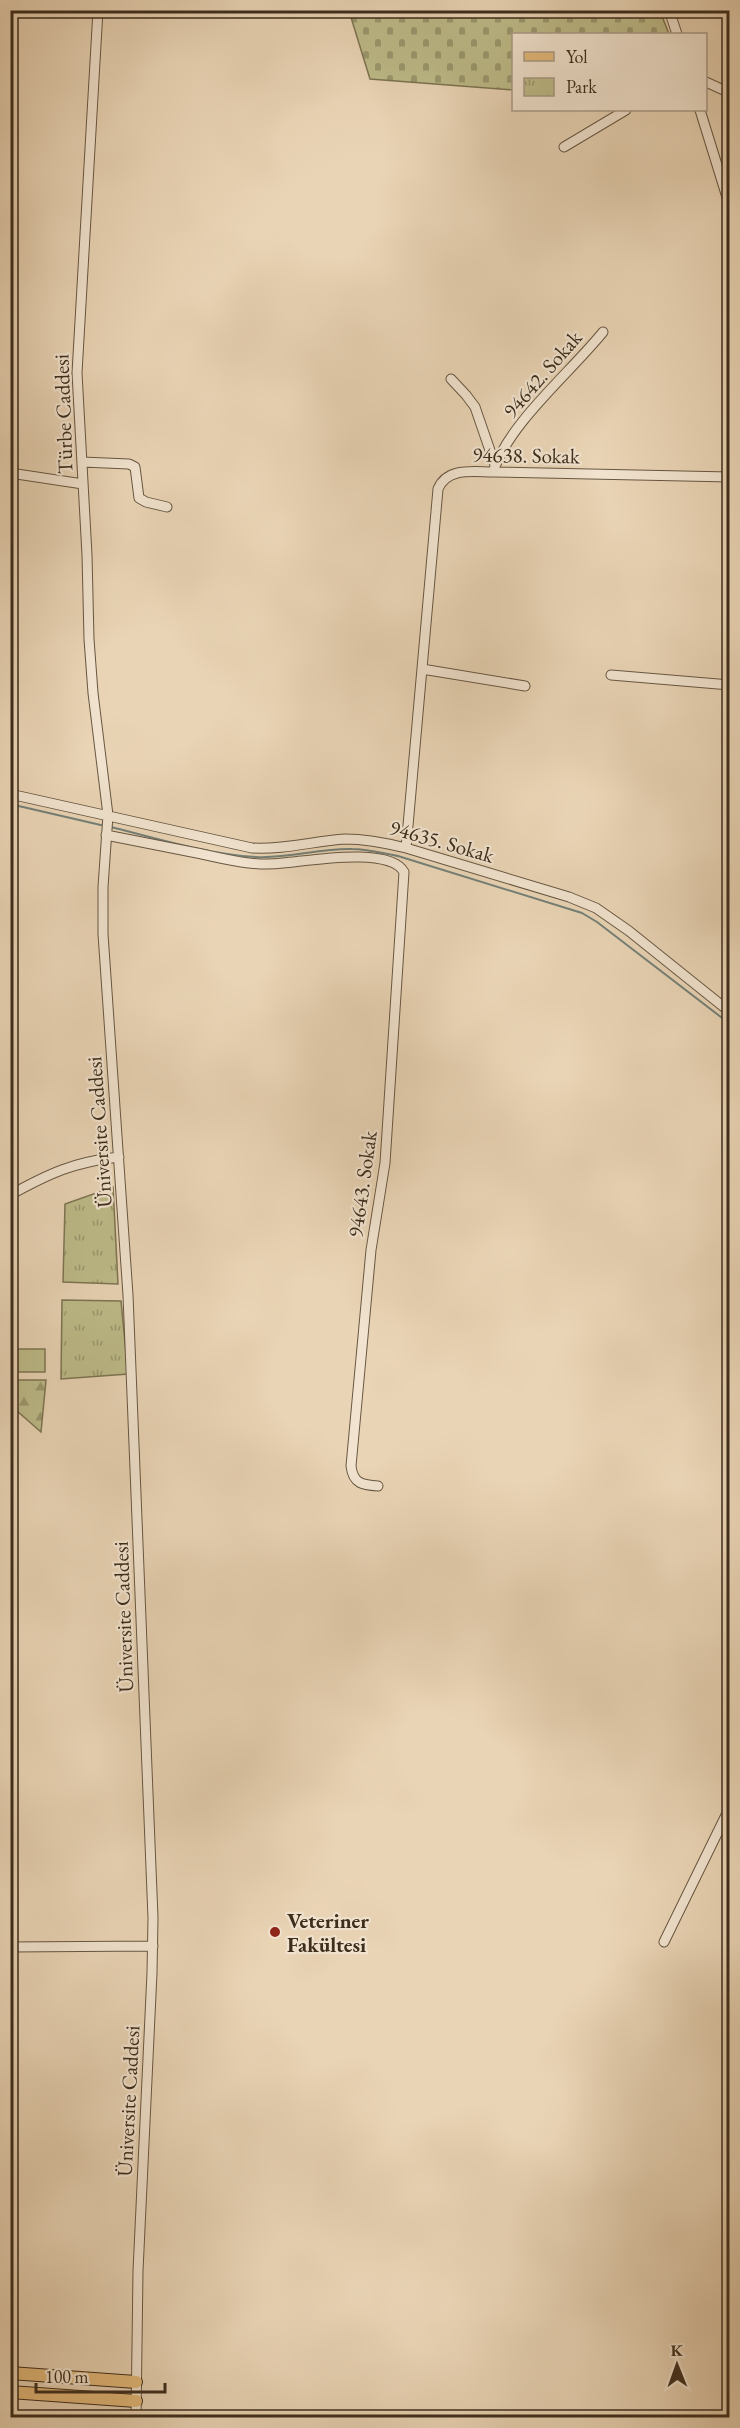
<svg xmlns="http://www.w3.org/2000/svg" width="740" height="2428" viewBox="0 0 740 2428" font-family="'EB Garamond',serif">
<defs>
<pattern id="forest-firs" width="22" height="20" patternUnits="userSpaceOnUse" patternTransform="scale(1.5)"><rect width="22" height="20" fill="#bdbb89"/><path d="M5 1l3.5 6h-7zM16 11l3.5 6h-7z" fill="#9b986f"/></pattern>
<pattern id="cemetery-stones" width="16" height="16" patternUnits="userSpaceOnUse" patternTransform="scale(1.5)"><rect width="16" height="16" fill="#bdbb89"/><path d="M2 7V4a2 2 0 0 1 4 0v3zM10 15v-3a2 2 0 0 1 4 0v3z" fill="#9b986f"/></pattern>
<pattern id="park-tufts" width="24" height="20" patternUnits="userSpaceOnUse" patternTransform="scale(1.5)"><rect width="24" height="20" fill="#bdbb89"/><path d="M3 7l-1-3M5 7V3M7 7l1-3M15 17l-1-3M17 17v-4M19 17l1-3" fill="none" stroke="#9b986f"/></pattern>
</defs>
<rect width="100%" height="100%" fill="#e9d4b5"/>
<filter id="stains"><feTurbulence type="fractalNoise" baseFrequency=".00333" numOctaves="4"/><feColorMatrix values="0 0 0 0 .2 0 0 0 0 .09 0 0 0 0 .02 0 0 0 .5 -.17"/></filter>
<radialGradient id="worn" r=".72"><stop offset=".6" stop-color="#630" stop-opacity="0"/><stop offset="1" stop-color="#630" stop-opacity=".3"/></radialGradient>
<path fill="#bdbb89" stroke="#7d7452" stroke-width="1.5" d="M11 1349H45V1372H11Z"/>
<path fill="url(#forest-firs)" stroke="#7d7452" stroke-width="1.5" d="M10 1380H46L41 1432 17 1411H11Z"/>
<path fill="url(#cemetery-stones)" stroke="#7d7452" stroke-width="1.5" d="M349 11H660L669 34H514L513 90 370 79Z"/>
<path fill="url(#park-tufts)" stroke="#7d7452" stroke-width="1.5" d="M113 1187 118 1284 63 1282 65 1204Z
M62 1300 121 1301 128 1374 61 1379Z"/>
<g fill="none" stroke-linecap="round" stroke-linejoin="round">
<path stroke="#748078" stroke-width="2" d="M10 804 105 826
M111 827C158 839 207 854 256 857 288 859 320 848 352 849 368 849 382 853 398 856L582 913 597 922 730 1024"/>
<g stroke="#685742" stroke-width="11">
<path id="minor" d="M98 10 77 373 87 555 89 639 93 693 108 815 103 887V934L128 1295 153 1918 152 1973 138 2271 136 2418
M669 10 677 34
M706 82 730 93
M700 110 730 207
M564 147 626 110
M451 379 466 395 475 407 495 465
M82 462 129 464 135 467 139 498 146 502 167 507
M493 472C509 423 570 373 603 332
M10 473 83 484
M422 669 525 686
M611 675 730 685
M10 794 252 848C284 850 314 841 345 839 366 839 386 843 406 848L569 897 596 908 629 931 730 1012
M106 835C136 841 166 847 197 853 226 859 253 867 283 863 308 861 390 846 404 872L385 1163 371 1250 351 1466C353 1484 363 1485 378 1486
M406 848 438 489C447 467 473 472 493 472L730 477
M10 1195C50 1173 74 1162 119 1157
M664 1942 730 1807
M10 1947 153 1946"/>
</g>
<g stroke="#3d2d1c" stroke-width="14">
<path id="major" d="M10 2373 136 2382
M10 2392 136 2401"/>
</g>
<use href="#minor" stroke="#f1e3cf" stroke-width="9"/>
<use href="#major" stroke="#e4ba7a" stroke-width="12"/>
</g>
<circle fill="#8f2418" stroke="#f1e3cf" stroke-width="2" cx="275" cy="1932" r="6"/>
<g text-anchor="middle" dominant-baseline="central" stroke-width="4.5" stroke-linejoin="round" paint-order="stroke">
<g font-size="21" fill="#3d2d1c" stroke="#f1e3cf">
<text transform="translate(542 374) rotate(-49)">94642. Sokak</text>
<text transform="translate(63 414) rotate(-92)">Türbe Caddesi</text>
<text transform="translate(526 455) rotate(1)">94638. Sokak</text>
<text transform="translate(442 841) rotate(16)">94635. Sokak</text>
<text transform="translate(99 1132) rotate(-94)">Üniversite Caddesi</text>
<text transform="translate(362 1184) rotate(-82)">94643. Sokak</text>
<text transform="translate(123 1617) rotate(-92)">Üniversite Caddesi</text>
<text transform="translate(128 2101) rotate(-87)">Üniversite Caddesi</text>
</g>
<g font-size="21" font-weight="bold" fill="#3d2d1c" stroke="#f1e3cf" text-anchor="start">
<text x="287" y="1920">Veteriner<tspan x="287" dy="24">Fakültesi</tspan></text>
</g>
</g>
<rect width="740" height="2428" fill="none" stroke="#e9d4b5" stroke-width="36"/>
<rect x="12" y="12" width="716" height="2404" fill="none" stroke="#3d2d1c" stroke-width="3"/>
<rect x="18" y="18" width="704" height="2392" fill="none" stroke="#3d2d1c" stroke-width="1.5"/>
<rect x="512" y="33" width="195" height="78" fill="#f1e3cf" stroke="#a99a87" stroke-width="1.5"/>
<rect x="524" y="52" width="30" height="9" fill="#e4ba7a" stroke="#a99a87" stroke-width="1.5"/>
<text x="566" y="63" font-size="18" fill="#3d2d1c">Yol</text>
<rect x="524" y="78" width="30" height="18" fill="url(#park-tufts)" stroke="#a99a87" stroke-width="1.5"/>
<text x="566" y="93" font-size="18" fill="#3d2d1c">Park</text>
<g transform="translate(677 2365) rotate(359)" stroke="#f1e3cf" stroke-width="4.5" paint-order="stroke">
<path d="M0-4.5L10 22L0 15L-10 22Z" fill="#3d2d1c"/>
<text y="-9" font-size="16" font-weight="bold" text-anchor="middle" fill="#3d2d1c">K</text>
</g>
<path d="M36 2383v9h129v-9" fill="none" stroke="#3d2d1c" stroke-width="3"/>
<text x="45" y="2383" font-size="18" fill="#3d2d1c" stroke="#f1e3cf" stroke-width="4.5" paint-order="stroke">100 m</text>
<rect width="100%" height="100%" filter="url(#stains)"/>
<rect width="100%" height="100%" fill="url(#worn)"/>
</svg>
